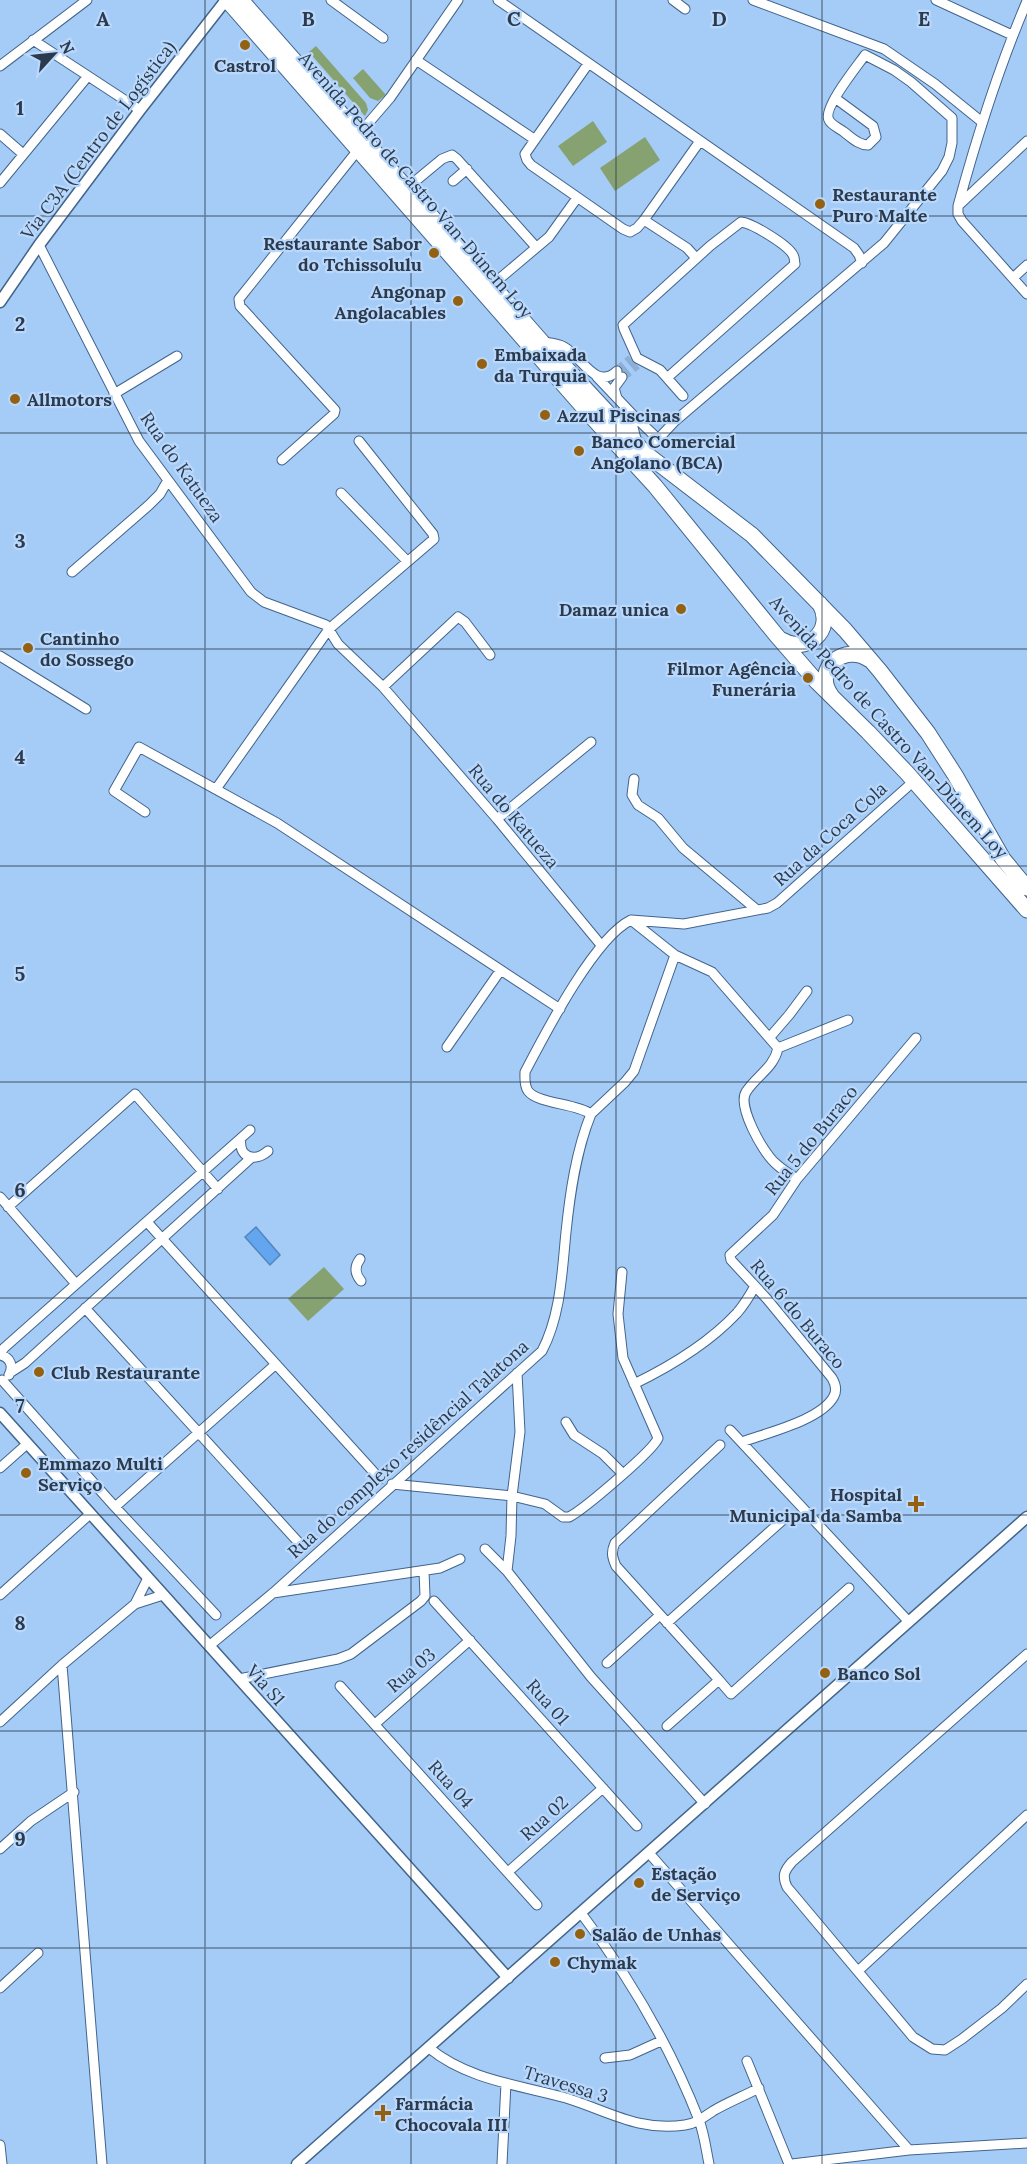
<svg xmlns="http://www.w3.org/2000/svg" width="1027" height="2164" viewBox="0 0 1027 2164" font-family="Lora,serif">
<rect width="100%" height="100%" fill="#a5cbf7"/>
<path fill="#86a270" d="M316 46 366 103 368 110 365 116 309 52Z
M363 69 386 95 378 101 370 98 353 78Z
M593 121 607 142 573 166 558 146Z
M645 137 660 160 615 191 600 168Z
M324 1267 344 1289 308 1321 288 1299Z"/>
<path fill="#63a6ef" stroke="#5286be" stroke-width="1.5" d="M256 1227 280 1255 270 1265 245 1237Z"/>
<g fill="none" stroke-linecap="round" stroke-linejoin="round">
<path stroke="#8daed5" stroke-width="9" stroke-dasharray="9 4.5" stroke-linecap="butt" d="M617 371 631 359
M622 377 637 365"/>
<g stroke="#42658b" stroke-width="11">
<path id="minor" d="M331 0 383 38
M498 0 854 248 859 255 862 263
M673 0 685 9
M753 0 884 49 935 84 982 122
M936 0 1012 35
M1027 1C999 67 977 136 958 206V214L962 221 1027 294
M33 40 140 110
M416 60 534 139
M588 64 525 154 527 160 531 165 623 229 630 232 637 228 644 220 700 141
M0 66 87 0
M0 134 23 154
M359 134 390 98 458 0
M453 181 467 169
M0 183 88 76
M407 188 442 159 452 155 457 159 536 247
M959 205 1027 141
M644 220 687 248 696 258
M39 245 139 441 251 592 264 602 326 625 338 644 383 687 497 819 601 945
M1013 278 1027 265
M492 285 549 237 577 198
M542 342C549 343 557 343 564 347 582 357 596 391 617 371
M597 377 633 415 658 439
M667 378 795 264C794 261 795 258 793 255 788 245 752 223 741 222L710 246 623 325 624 329 637 358 660 370 683 396
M114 394 177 356
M617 398 614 388 622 377
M623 411 633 427 636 439
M645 453 675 421 884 243 942 171 949 157 952 143V118L911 82 894 70 865 55C858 65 822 109 829 120 831 125 839 128 844 132 851 137 858 145 868 145L876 137 873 126 835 98
M282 460 334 414 335 410 240 306 239 299 358 150
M341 493 407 561
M72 572 149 505 160 494 168 480
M0 656 86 709
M383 687 458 617 465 622 490 655
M634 779 632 795 638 805 658 818 683 848 757 910
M216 789 329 629 434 539 433 534 359 441
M145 812 114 791 139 747 277 823 560 1009
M497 819 591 742
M631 920 675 955 712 972 778 1048C774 1068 756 1076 746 1092 737 1106 763 1152 774 1162 781 1169 789 1174 797 1179
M770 1037 789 1015 807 991
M447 1047 500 971
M778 1048 848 1020
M591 1114 625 1082 634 1071 675 955
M250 1130 241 1138C238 1157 254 1163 268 1151
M0 1197 76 1284
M8 1207 135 1094 218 1189
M147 1222 380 1479
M360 1259C354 1267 355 1274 361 1281
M85 1308 300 1544
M0 1354 4 1348 241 1138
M0 1355C10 1357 14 1366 9 1375
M11 1372 25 1363 251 1158
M2 1380 115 1507 216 1615
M634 1384C671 1366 709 1343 737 1313 744 1305 750 1295 755 1286
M566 1422 574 1435 603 1454 622 1473
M730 1430 909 1622
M742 1442C766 1433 822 1420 834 1396 837 1390 835 1383 832 1378L767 1299 731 1260 730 1255 773 1215 797 1179 916 1038
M720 1445 615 1543C611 1552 612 1557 616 1566L719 1680 731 1694 849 1588
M0 1468 27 1444
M392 1484 512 1496 545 1504 563 1517H569C583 1510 654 1450 658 1438L623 1358 618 1314 622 1272
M115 1507 276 1364
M485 1549 507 1571 591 1677 705 1804
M507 1571 511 1536 512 1496 520 1432 517 1373
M273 1593 440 1568 460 1559
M0 1595 90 1514
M434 1601 637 1826
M135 1604 163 1595
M667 1623 785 1518
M209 1646 273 1593 542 1351C561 1315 562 1271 566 1232 570 1193 576 1151 591 1114 575 1103 538 1104 528 1091 524 1085 525 1078 525 1072 545 1034 594 938 631 920L684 924 768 908 777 903 914 781
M1027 1654 792 1862C784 1871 782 1876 787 1887L913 2037 932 2049 945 2050 962 2039 1002 2008 1027 1984
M607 1663 660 1615
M62 1665 102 2164
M239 1679 338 1659 351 1654 421 1601 425 1596 424 1571
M340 1686 537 1905
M0 1722 62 1665 135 1604 148 1578
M375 1724 470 1640
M667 1726 719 1680
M0 1849 31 1821 74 1792
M649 1853 909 2150
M508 1872 603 1788
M581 1913C628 1975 670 2046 699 2120 704 2133 706 2149 709 2164
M858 1971 1027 1815
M0 1988 38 1953
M429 2048C468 2080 519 2085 566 2098 608 2111 639 2132 685 2125 697 2123 704 2117 713 2111 728 2102 744 2096 759 2088
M605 2058 630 2055 661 2041
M747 2061 789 2164
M0 2145 2 2164
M502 2164 506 2083
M792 2164 909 2150 1027 2143"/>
</g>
<g stroke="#42658b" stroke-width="13">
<path id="tertiary" d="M0 302 39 245 140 110 226 0
M0 1413 508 1978
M297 2164 1027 1517"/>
</g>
<g stroke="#42658b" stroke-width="17">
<path id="trunk" d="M227 0 591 416 655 486 777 636 817 682 868 732 907 773 1027 910
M241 0 542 342 645 453 752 535 845 630 880 671 928 733 955 775 1003 859 1027 888
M782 640C806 655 835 631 820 604
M831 695C812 669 845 642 870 660"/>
</g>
<use href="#minor" stroke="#fff" stroke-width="9"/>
<use href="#tertiary" stroke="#fff" stroke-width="10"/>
<use href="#trunk" stroke="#fff" stroke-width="15"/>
</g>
<path fill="none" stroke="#2b3a4c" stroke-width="1.5" stroke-opacity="0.55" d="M205 0V2164M411 0V2164M616 0V2164M822 0V2164M0 216H1027M0 433H1027M0 649H1027M0 866H1027M0 1082H1027M0 1298H1027M0 1515H1027M0 1731H1027M0 1948H1027"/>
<g fill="#936111" stroke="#b9d8fb" stroke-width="2">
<circle cx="245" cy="45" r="6"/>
<circle cx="820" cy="204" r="6"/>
<circle cx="434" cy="253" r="6"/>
<circle cx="458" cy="301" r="6"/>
<circle cx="482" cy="364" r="6"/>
<circle cx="15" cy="399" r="6"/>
<circle cx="545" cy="415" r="6"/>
<circle cx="579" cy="451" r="6"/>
<circle cx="681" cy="609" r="6"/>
<circle cx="28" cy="648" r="6"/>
<circle cx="808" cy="678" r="6"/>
<circle cx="39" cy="1372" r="6"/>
<circle cx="26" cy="1473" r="6"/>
<path d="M913 1495h6v6h6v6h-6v6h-6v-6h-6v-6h6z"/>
<circle cx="825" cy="1673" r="6"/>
<circle cx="639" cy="1883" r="6"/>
<circle cx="580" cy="1934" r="6"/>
<circle cx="555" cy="1962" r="6"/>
<path d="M380 2104h6v6h6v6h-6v6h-6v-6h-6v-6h6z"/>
</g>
<g text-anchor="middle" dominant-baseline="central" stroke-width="4.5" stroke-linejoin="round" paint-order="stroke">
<g font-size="18" font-weight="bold" fill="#2b3a4c" stroke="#b9d8fb" text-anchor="start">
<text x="245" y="65" text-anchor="middle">Castrol</text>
<text x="832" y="194">Restaurante<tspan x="832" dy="21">Puro Malte</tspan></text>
<text x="422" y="243" text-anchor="end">Restaurante Sabor<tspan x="422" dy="21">do Tchissolulu</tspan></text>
<text x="446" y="291" text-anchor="end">Angonap<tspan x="446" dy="21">Angolacables</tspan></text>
<text x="494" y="354">Embaixada<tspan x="494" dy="21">da Turquia</tspan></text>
<text x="27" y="399">Allmotors</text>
<text x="557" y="415">Azzul Piscinas</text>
<text x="591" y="441">Banco Comercial<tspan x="591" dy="21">Angolano (BCA)</tspan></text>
<text x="669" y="609" text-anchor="end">Damaz unica</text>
<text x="40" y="638">Cantinho<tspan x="40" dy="21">do Sossego</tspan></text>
<text x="796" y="668" text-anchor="end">Filmor Agência<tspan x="796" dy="21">Funerária</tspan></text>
<text x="51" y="1372">Club Restaurante</text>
<text x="38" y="1463">Emmazo Multi<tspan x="38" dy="21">Serviço</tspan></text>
<text x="902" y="1494" text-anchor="end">Hospital<tspan x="902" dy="21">Municipal da Samba</tspan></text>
<text x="837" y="1673">Banco Sol</text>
<text x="651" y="1873">Estação<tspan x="651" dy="21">de Serviço</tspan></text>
<text x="592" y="1934">Salão de Unhas</text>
<text x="567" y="1962">Chymak</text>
<text x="395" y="2103">Farmácia<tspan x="395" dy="21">Chocovala III</tspan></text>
</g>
<g font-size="18" fill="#2b3a4c" stroke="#b9d8fb">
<text transform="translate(98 140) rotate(-53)">Via C3A (Centro de Logística)</text>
<text transform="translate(416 185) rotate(49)">Avenida Pedro de Castro Van-Dúnem Loy</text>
<text transform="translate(182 467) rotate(55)">Rua do Katueza</text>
<text transform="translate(889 727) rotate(48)">Avenida Pedro de Castro Van-Dúnem Loy</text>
<text transform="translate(514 816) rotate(50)">Rua do Katueza</text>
<text transform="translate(830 834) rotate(-42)">Rua da Coca Cola</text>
<text transform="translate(811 1140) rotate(-51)">Rua 5 do Buraco</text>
<text transform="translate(798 1314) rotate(50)">Rua 6 do Buraco</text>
<text transform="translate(408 1449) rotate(-42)">Rua do complexo residêncial Talatona</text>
<text transform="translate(411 1670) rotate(-41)">Rua 03</text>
<text transform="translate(266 1685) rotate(48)">Via S1</text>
<text transform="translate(548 1702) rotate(48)">Rua 01</text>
<text transform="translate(451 1784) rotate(48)">Rua 04</text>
<text transform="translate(544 1818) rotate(-42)">Rua 02</text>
<text transform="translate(566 2084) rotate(17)">Travessa 3</text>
</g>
</g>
<g font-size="20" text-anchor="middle" font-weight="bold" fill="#2b3a4c" stroke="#b9d8fb" stroke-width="4.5" stroke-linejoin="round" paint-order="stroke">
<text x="103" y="26">A</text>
<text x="308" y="26">B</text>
<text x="514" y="26">C</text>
<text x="719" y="26">D</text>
<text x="924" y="26">E</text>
<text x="20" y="115">1</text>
<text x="20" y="331">2</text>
<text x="20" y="548">3</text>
<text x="20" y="764">4</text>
<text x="20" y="981">5</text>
<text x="20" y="1197">6</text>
<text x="20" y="1413">7</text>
<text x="20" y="1630">8</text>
<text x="20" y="1846">9</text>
</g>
<g transform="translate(54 54) rotate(63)" stroke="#b9d8fb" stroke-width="4.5" paint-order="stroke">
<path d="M0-4.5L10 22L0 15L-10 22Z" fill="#2b3a4c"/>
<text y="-9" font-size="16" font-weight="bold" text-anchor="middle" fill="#2b3a4c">N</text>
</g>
</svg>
